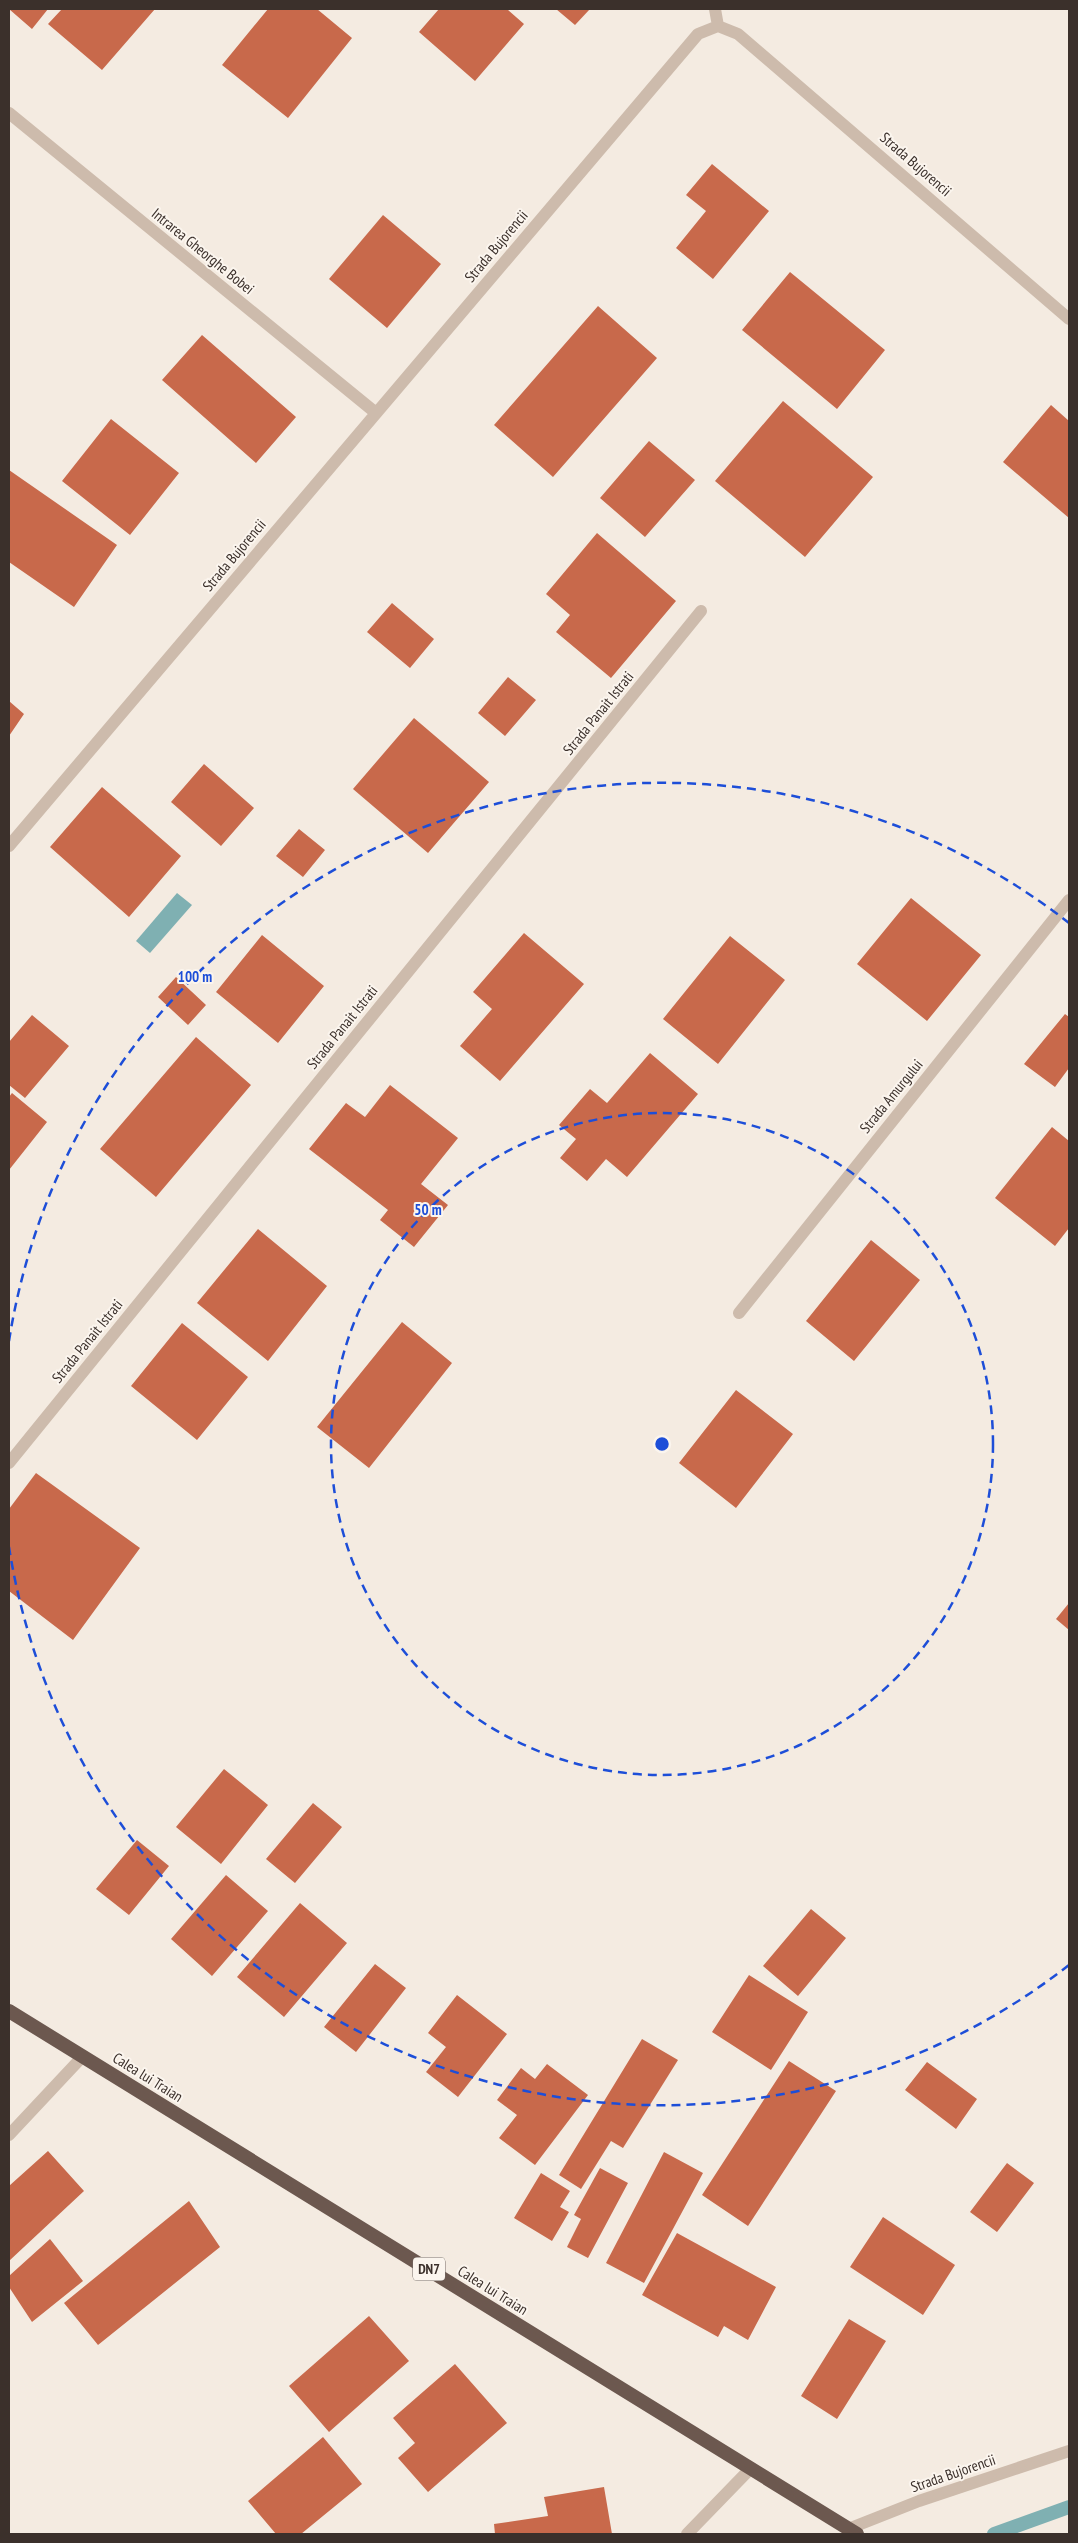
<svg xmlns="http://www.w3.org/2000/svg" width="1078" height="2543" viewBox="0 0 1078 2543" font-family="'PT Sans Narrow',sans-serif">
<rect width="100%" height="100%" fill="#f4ebe1"/>
<path fill="#7fb0b2" d="M177 893 192 905 150 953 136 941Z"/>
<g fill="none" stroke-linecap="round" stroke-linejoin="round">
<path stroke="#7fb0b2" stroke-width="14" d="M994 2534 1069 2507"/>
</g>
<path fill="#c8694b" d="M9 9H48L32 29Z
M62 9H155L102 70 48 24Z
M268 9H317L352 38 288 118 222 65Z
M439 9H507L524 24 475 81 419 32Z
M556 9H590L575 25Z
M712 164 769 211 713 279 676 248 706 211 686 195Z
M383 215 441 264 387 328 329 279Z
M790 272 885 350 837 409 742 330Z
M598 306 657 358 553 477 494 425Z
M202 335 296 417 256 463 162 380Z
M783 401 873 477 805 557 715 481Z
M1051 405 1069 421V518L1003 462Z
M111 419 179 473 130 535 62 481Z
M649 441 695 480 645 537 600 498Z
M9 470 117 545 74 607 9 562Z
M597 533 676 601 611 678 556 632 570 615 546 594Z
M392 603 434 639 410 668 367 632Z
M508 677 536 700 505 736 478 713Z
M9 701 24 714 9 736Z
M414 718 489 782 428 853 353 789Z
M204 764 254 808 221 846 171 802Z
M102 787 181 856 129 917 50 847Z
M299 829 325 850 303 877 276 856Z
M911 898 981 955 927 1021 857 964Z
M524 933 584 984 500 1081 460 1046 492 1009 473 992Z
M262 935 324 986 278 1043 216 992Z
M730 936 785 980 718 1064 663 1019Z
M176 977 206 1005 188 1025 158 997Z
M1065 1014 1069 1017V1068L1055 1087 1024 1064Z
M32 1015 69 1046 25 1098 9 1085V1042Z
M196 1037 251 1085 156 1197 100 1149Z
M650 1053 698 1094 627 1177 606 1159 587 1181 560 1158 576 1139 559 1125 590 1089 607 1103Z
M390 1085 458 1138 421 1184 448 1205 414 1247 380 1220 388 1210 309 1149 346 1103 365 1117Z
M12 1093 47 1122 9 1170V1097Z
M1052 1127 1069 1141V1228L1055 1246 995 1198Z
M258 1229 327 1286 268 1361 197 1303Z
M871 1240 920 1280 854 1361 806 1321Z
M402 1322 452 1363 369 1468 317 1427Z
M182 1323 248 1377 197 1440 131 1386Z
M736 1390 793 1434 736 1508 679 1463Z
M36 1473 140 1548 73 1640 9 1591V1509Z
M1069 1603V1630L1056 1619Z
M224 1769 268 1805 221 1864 176 1827Z
M313 1803 342 1827 295 1883 266 1859Z
M137 1840 169 1866 129 1915 96 1889Z
M226 1875 268 1911 212 1976 171 1939Z
M300 1903 347 1943 284 2017 237 1977Z
M811 1909 846 1938 798 1996 763 1966Z
M375 1964 406 1988 356 2052 324 2027Z
M749 1975 808 2012 771 2070 712 2032Z
M457 1995 507 2034 458 2097 426 2072 446 2047 428 2033Z
M642 2039 678 2060 623 2148 611 2141 581 2189 559 2175Z
M789 2061 836 2091 748 2226 702 2195Z
M927 2062 977 2099 956 2129 905 2090Z
M547 2064 588 2095 535 2165 499 2138 517 2115 497 2100 521 2068 535 2079Z
M48 2151 84 2191 9 2261V2186Z
M664 2152 703 2173 644 2283 606 2263Z
M1007 2163 1034 2183 997 2232 970 2212Z
M600 2168 628 2183 588 2258 567 2247 581 2219 574 2215Z
M541 2173 570 2191 560 2207 569 2212 552 2241 514 2218Z
M189 2201 220 2247 98 2345 64 2303Z
M883 2217 955 2265 923 2315 850 2267Z
M677 2233 776 2287 748 2340 724 2326 718 2337 642 2295Z
M50 2239 83 2281 32 2322 9 2287V2276Z
M369 2316 409 2361 329 2432 289 2386Z
M849 2319 886 2341 837 2419 801 2396Z
M455 2364 507 2423 428 2492 398 2458 415 2443 393 2418Z
M323 2437 362 2484 301 2534H276L248 2501Z
M604 2487 612 2534H495L494 2524 548 2516 544 2497Z"/>
<g fill="none" stroke-linecap="round" stroke-linejoin="round">
<path stroke="#cdbbac" stroke-width="12" d="M687 2534 751 2468"/>
<path stroke="#cdbbac" stroke-width="12" d="M715 9 718 26
M9 113 376 413
M9 846 698 34 718 26 738 34 1069 319
M739 1313 1069 900
M9 1463 701 611
M9 2135 83 2056
M848 2529 919 2501 1069 2451"/>
<path stroke="#6c584f" stroke-width="14" d="M9 2011 857 2534"/>
</g>
<g fill="none" stroke="#1d4ed8" stroke-width="2.5" stroke-dasharray="9 6">
<circle cx="662" cy="1444" r="331"/>
<path d="M1069 1965A661 661 0 0 1 9 1547M9 1341A661 661 0 0 1 1069 923"/>
</g>
<g text-anchor="middle" dominant-baseline="central" stroke-width="4" stroke-linejoin="round" paint-order="stroke">
<rect fill="#fbf5ee" stroke="#756b66" stroke-width="1" x="413" y="2257.5" width="32" height="23" rx="4"/>
<g font-size="14" font-weight="bold" fill="#3b302b">
<text x="429" y="2269">DN7</text>
</g>
<g font-size="15" fill="#3b302b" stroke="#fbf5ee">
<text transform="translate(916 164) rotate(41)">Strada Bujorencii</text>
<text transform="translate(496 246) rotate(-50)">Strada Bujorencii</text>
<text transform="translate(203 251) rotate(39)">Intrarea Gheorghe Bobei</text>
<text transform="translate(234 555) rotate(-50)">Strada Bujorencii</text>
<text transform="translate(598 713) rotate(-51)">Strada Panait Istrati</text>
<text transform="translate(342 1027) rotate(-51)">Strada Panait Istrati</text>
<text transform="translate(891 1096) rotate(-51)">Strada Amurgului</text>
<text transform="translate(87 1341) rotate(-51)">Strada Panait Istrati</text>
<text transform="translate(148 2077) rotate(32)">Calea lui Traian</text>
<text transform="translate(493 2290) rotate(32)">Calea lui Traian</text>
<text transform="translate(953 2473) rotate(-19)">Strada Bujorencii</text>
</g>
</g>
<circle cx="662" cy="1444" r="8" fill="#1d4ed8" stroke="#fbf5ee" stroke-width="2.5"/>
<g font-size="15" text-anchor="middle" font-weight="bold" fill="#1d4ed8" stroke="#fbf5ee" stroke-width="4" stroke-linejoin="round" paint-order="stroke">
<text x="195" y="982">100 m</text>
<text x="428" y="1215">50 m</text>
</g>
<rect width="1078" height="2543" fill="none" stroke="#3b302b" stroke-width="20"/>
</svg>
